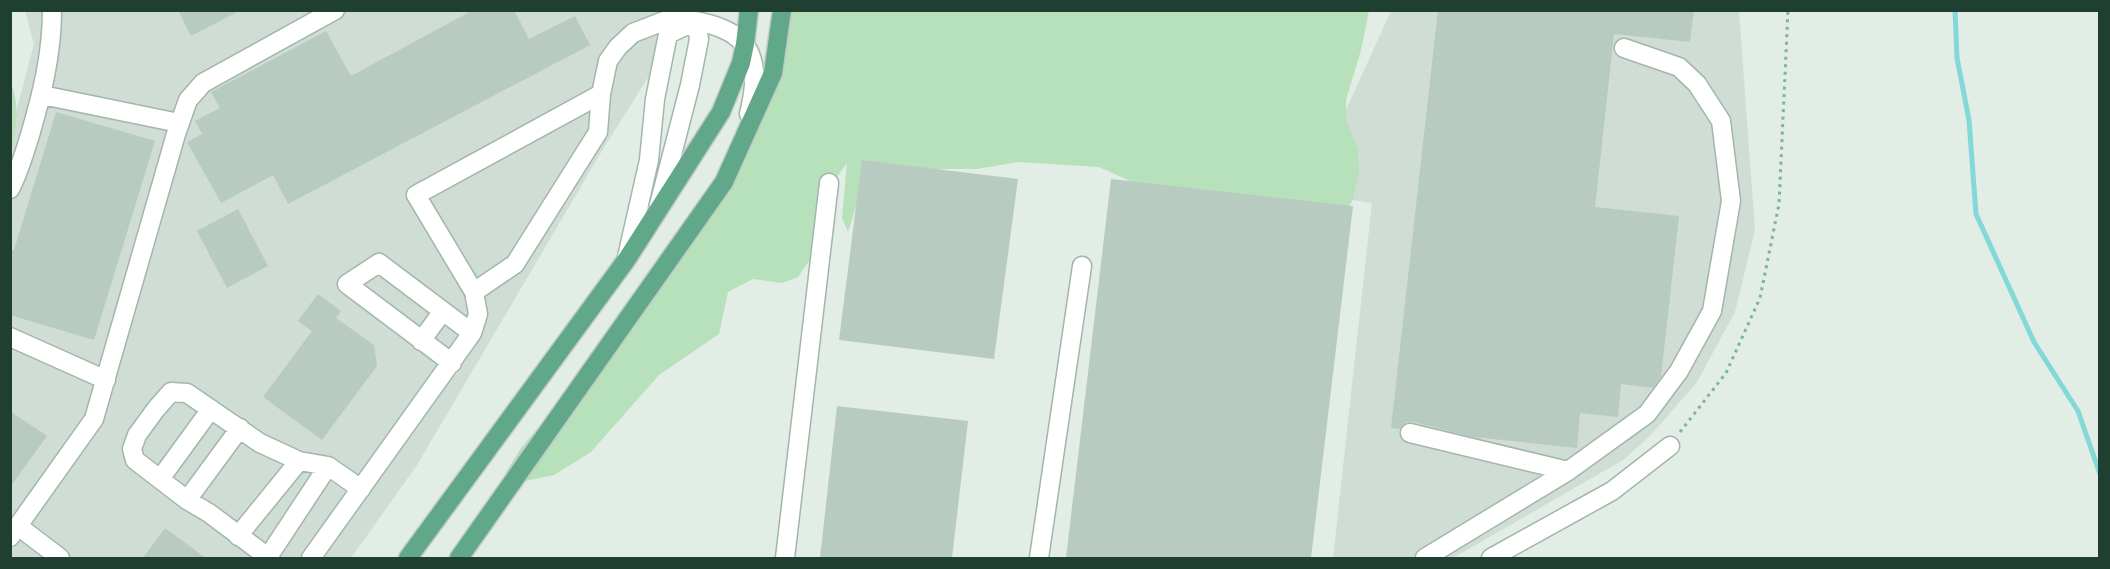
<svg xmlns="http://www.w3.org/2000/svg" width="2110" height="569" viewBox="0 0 2110 569" font-family="Barlow,sans-serif">
<rect width="100%" height="100%" fill="#e1ede5"/>
<path fill="#cfddd4" d="M25 11H690L603 149 417 465 351 558H11L10 135 34 44Z
M1391 11H1739L1755 230 1735 312 1697 382 1650 436 1623 460 1453 558H1333L1372 203 1308 193Z"/>
<path fill="#b7e1bb" d="M789 11H1369L1361 50 1346 100V119L1358 150 1359 174 1352 202 1339 218 1159 194 1099 167 1018 162 977 169H896L863 185 848 232 842 218 847 163 835 180 820 245 798 277 782 283 753 279 728 292 719 334 659 375 591 452 554 475 502 486 506 472 521 448 565 396 734 168Z
M11 84C21 107 15 130 11 154Z"/>
<g fill="none" stroke-linecap="round" stroke-linejoin="round">
<path stroke="#82d9d7" stroke-width="5" d="M1955 10 1957 58 1969 120 1976 214 2034 342 2078 411 2100 474"/>
</g>
<path fill="#b8cbc1" d="M178 10H241L191 36Z
M473 10H514L529 39 575 16 590 45 288 204 273 175 221 203 187 142 202 134 195 121 220 108 211 92 326 31 351 76Z
M1438 10H1694L1690 42 1614 34 1595 207 1679 216 1661 377 1653 388 1621 384 1618 417 1580 413 1577 448 1473 437 1413 422H1406L1400 429 1391 428Z
M56 112 155 141 94 340 10 315V250H14Z
M862 160 1018 179 994 359 839 340Z
M1111 179 1353 206 1311 558H1066Z
M238 209 268 266 227 288 197 231Z
M318 294 341 311 336 318 374 345 377 366 322 440 263 397 312 331 298 321Z
M837 406 968 421 952 558H820Z
M10 411 47 436 10 487Z
M165 528 206 558H143Z"/>
<g fill="none" stroke-linecap="round" stroke-linejoin="round">
<g stroke="#a3b6ab" stroke-width="21">
<path id="minor" d="M42 95 179 123
M10 189C19 172 24 154 30 135 42 94 52 54 52 10
M627 257 649 160 655 99 668 34 696 21C705 23 715 25 723 29 761 45 757 81 749 114
M474 292 515 264 598 132 601 94 608 61 618 47 633 33 664 21H696L699 39 690 85 659 205
M10 337 106 380
M421 341 443 311
M452 363 347 284 379 263 472 333
M1410 433 1568 471
M160 479 211 409
M187 500 240 428
M18 526 60 558
M238 536 299 461
M10 537 94 419 176 134 188 100 203 83 335 10
M268 557 328 466
M269 558 209 513 187 500 135 460 132 449 137 435 156 409 171 392 187 393 260 443 299 461 328 466 361 489
M311 558 472 333 478 314 474 292 416 195 601 94
M785 558 829 183
M1039 558 1082 266
M1425 558 1568 471 1647 414 1679 371 1712 311 1731 201 1721 121 1697 84 1679 67 1624 48
M1491 558 1612 491 1670 446"/>
</g>
<g stroke="#c0cac5" stroke-width="21">
<path id="major" d="M408 558 627 259 721 112 741 63 745 44 749 10
M459 558 724 182 773 73 782 10"/>
</g>
<path stroke="#7db49a" stroke-width="3" stroke-dasharray="3 4.5" stroke-linecap="butt" d="M1680 432 1726 373 1760 298 1779 204 1788 10"/>
<use href="#minor" stroke="#fff" stroke-width="18"/>
<use href="#major" stroke="#60a889" stroke-width="18"/>
</g>
<rect width="2110" height="569" fill="none" stroke="#1f4031" stroke-width="24"/>
</svg>
